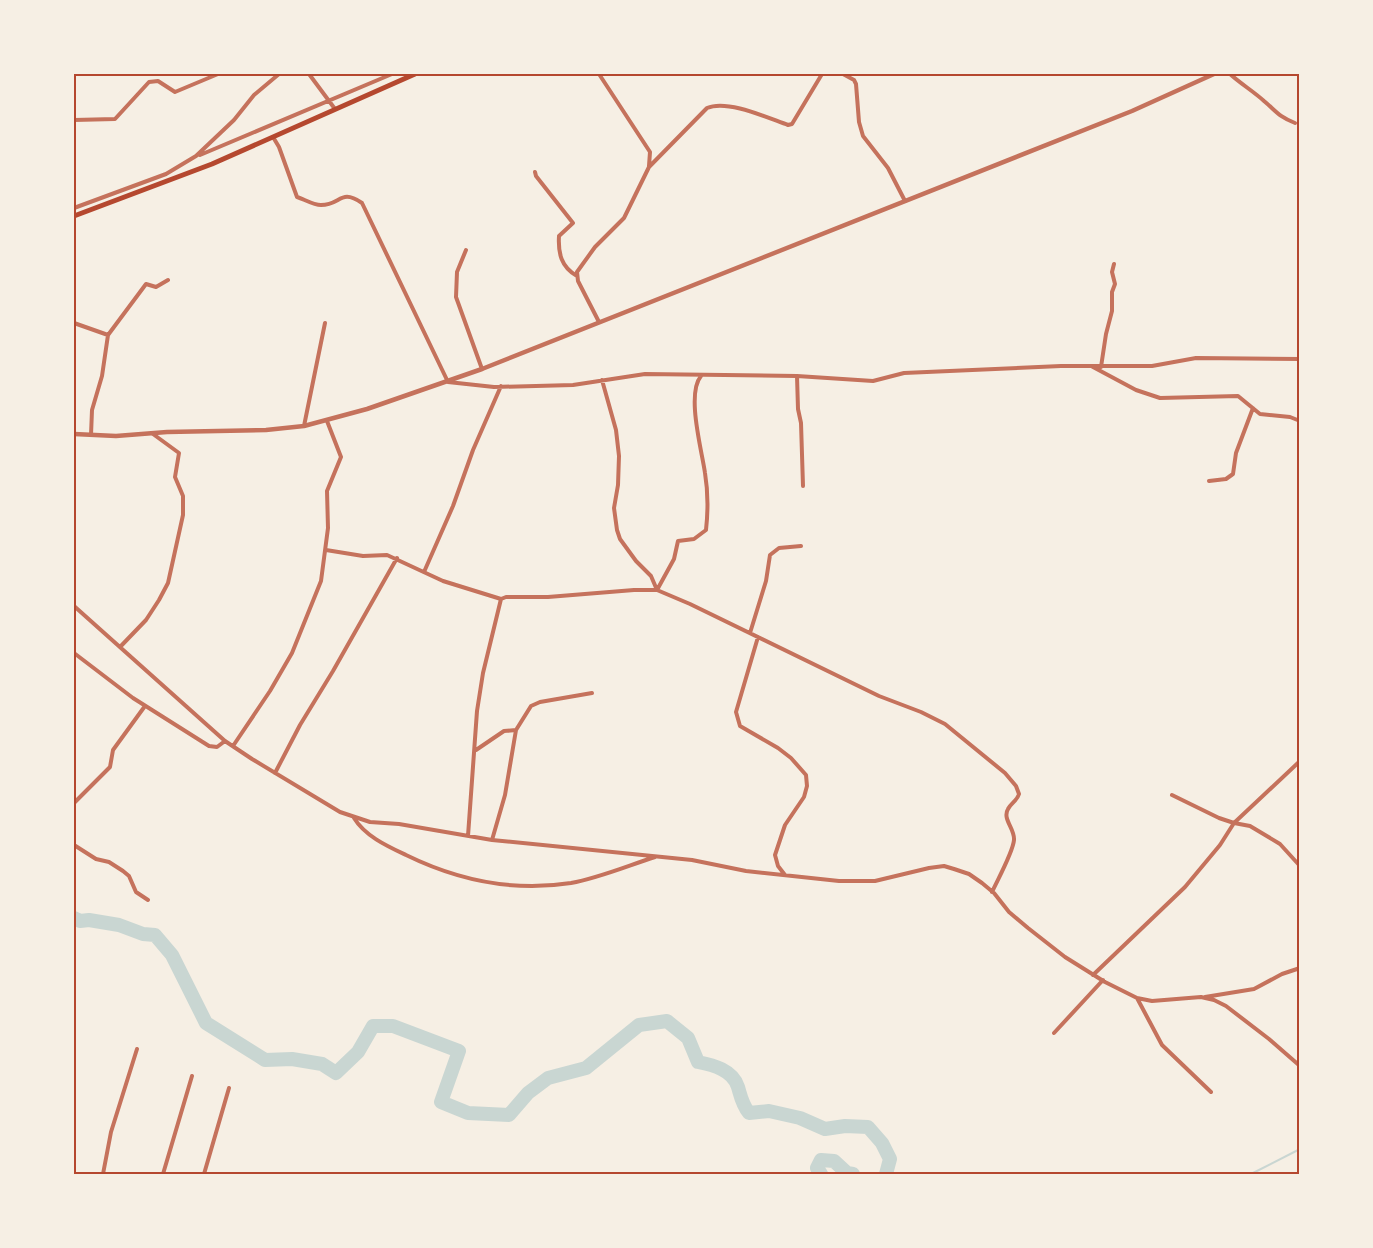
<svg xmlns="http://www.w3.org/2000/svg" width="1373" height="1248" viewBox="0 0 1373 1248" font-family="Lato,sans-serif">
<rect width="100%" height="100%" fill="#f6efe4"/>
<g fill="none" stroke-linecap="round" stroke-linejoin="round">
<path stroke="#c9d6d2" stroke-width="2" d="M1251 1174 1300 1149"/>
<path stroke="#c9d6d2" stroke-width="14" d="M74 918 80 921 89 920 119 925 143 934 155 935 172 955 206 1023 265 1060 292 1059 322 1064 336 1073 358 1052 373 1026H393L459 1051 441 1102 468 1113 509 1115 528 1093 548 1078 586 1068 639 1025 667 1021 688 1038 698 1062C713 1065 733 1070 738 1087 741 1097 742 1104 749 1113L769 1111 800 1118 825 1129 845 1126 868 1127 882 1143 890 1159 886 1174
M821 1174 817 1168 821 1160 834 1161 847 1173 853 1174"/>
<path stroke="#c5725c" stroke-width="4" d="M309 74 335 109
M599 74 650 152 649 166
M843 74 854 80 856 84 859 122 863 136 888 168 905 201
M1230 74C1241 84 1253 91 1264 101 1276 111 1279 117 1295 123
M74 120 115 119 149 82 158 81 175 92 218 74
M273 137 279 147 297 197C304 199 313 205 321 205 341 205 340 188 362 203L448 382 494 387 573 385 645 374 797 376 873 381 904 373 1061 366H1152L1196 358 1300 359
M200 155 392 74
M535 172 536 176 573 223 559 236C558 253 561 267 577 276
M74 208 166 174 196 156 234 120 254 95 279 74
M466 250 457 272 456 297 482 369
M599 322 578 281 577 272 595 247 624 218 649 167 707 108C727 99 768 118 788 125L792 124 822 74
M74 323 108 335
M1093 367 1136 390 1160 398 1238 396 1260 414 1290 417 1300 421
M1101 367 1106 334 1112 311V292L1115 284 1112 272 1114 264
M797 376 798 409 801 423 803 486
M602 380 616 430 619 456 618 485 614 508 617 530 620 539 636 561 651 576 657 590
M304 426 325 323
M91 435 92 410 102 376 108 335 146 284 156 287 168 280
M1209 481 1226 479 1233 474 1236 453 1253 408
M326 550 363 556 387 555 443 581 501 599
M424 572 453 506 473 450 501 386
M657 590 674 559 678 541 694 539 706 530C708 512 708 491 705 473 702 451 686 394 701 376
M74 606 225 741 252 759 340 812 370 822 399 824 492 840 692 860 746 871 839 881H875L929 868 944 866 954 869 969 874 982 883 994 893 1009 912 1028 928 1065 957 1105 982 1137 998 1152 1001 1201 997 1214 1000 1226 1006 1269 1039 1300 1066
M750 633 766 581 770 555 779 548 801 546
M758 637 736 712 740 726 778 748 791 758 806 775 807 786 804 797 785 825 775 855 778 866 785 875
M120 647 146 620 159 600 168 583 183 515V496L175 477 179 453 153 434
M74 653 133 698 209 746 217 747 225 741
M233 746 270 691 292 653 321 581 328 528 327 491 341 457 327 421
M476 750 504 731 516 730 531 706 540 702 592 693
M275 773 300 725 333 671 397 558
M1172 795 1219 818 1234 823 1250 826 1280 844 1300 866
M74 803 110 767 113 750 145 706
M354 818C365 836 387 846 406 855 457 880 513 892 571 883 599 878 627 866 655 857
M468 836 477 711 483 673 501 599 506 597H548L634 590H657L690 604 879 696 921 712 945 724 1005 773 1016 786 1019 794C1017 801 1011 803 1008 809 1002 819 1015 829 1014 840 1013 852 998 879 992 892
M492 840 505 795 516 730
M74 845 96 859 109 862 123 871 129 876 136 892 148 900
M1093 975 1185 887 1220 845 1234 823 1300 761
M1205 997 1254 989 1282 974 1300 968
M1137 998 1162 1045 1211 1092
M1054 1033 1103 980
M103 1174 111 1132 137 1049
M163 1174 192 1076
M204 1174 229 1088"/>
<path stroke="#c5725c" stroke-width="4.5" d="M74 434 116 436 167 432 266 430 304 426 367 409 482 369 1132 111 1214 74"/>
<path stroke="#b5482f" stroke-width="5" d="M74 216 212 164 415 74"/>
</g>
<rect width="1373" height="1248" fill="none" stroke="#f6efe4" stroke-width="150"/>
<rect x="75" y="75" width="1223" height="1098" fill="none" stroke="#b5482f" stroke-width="2"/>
</svg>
